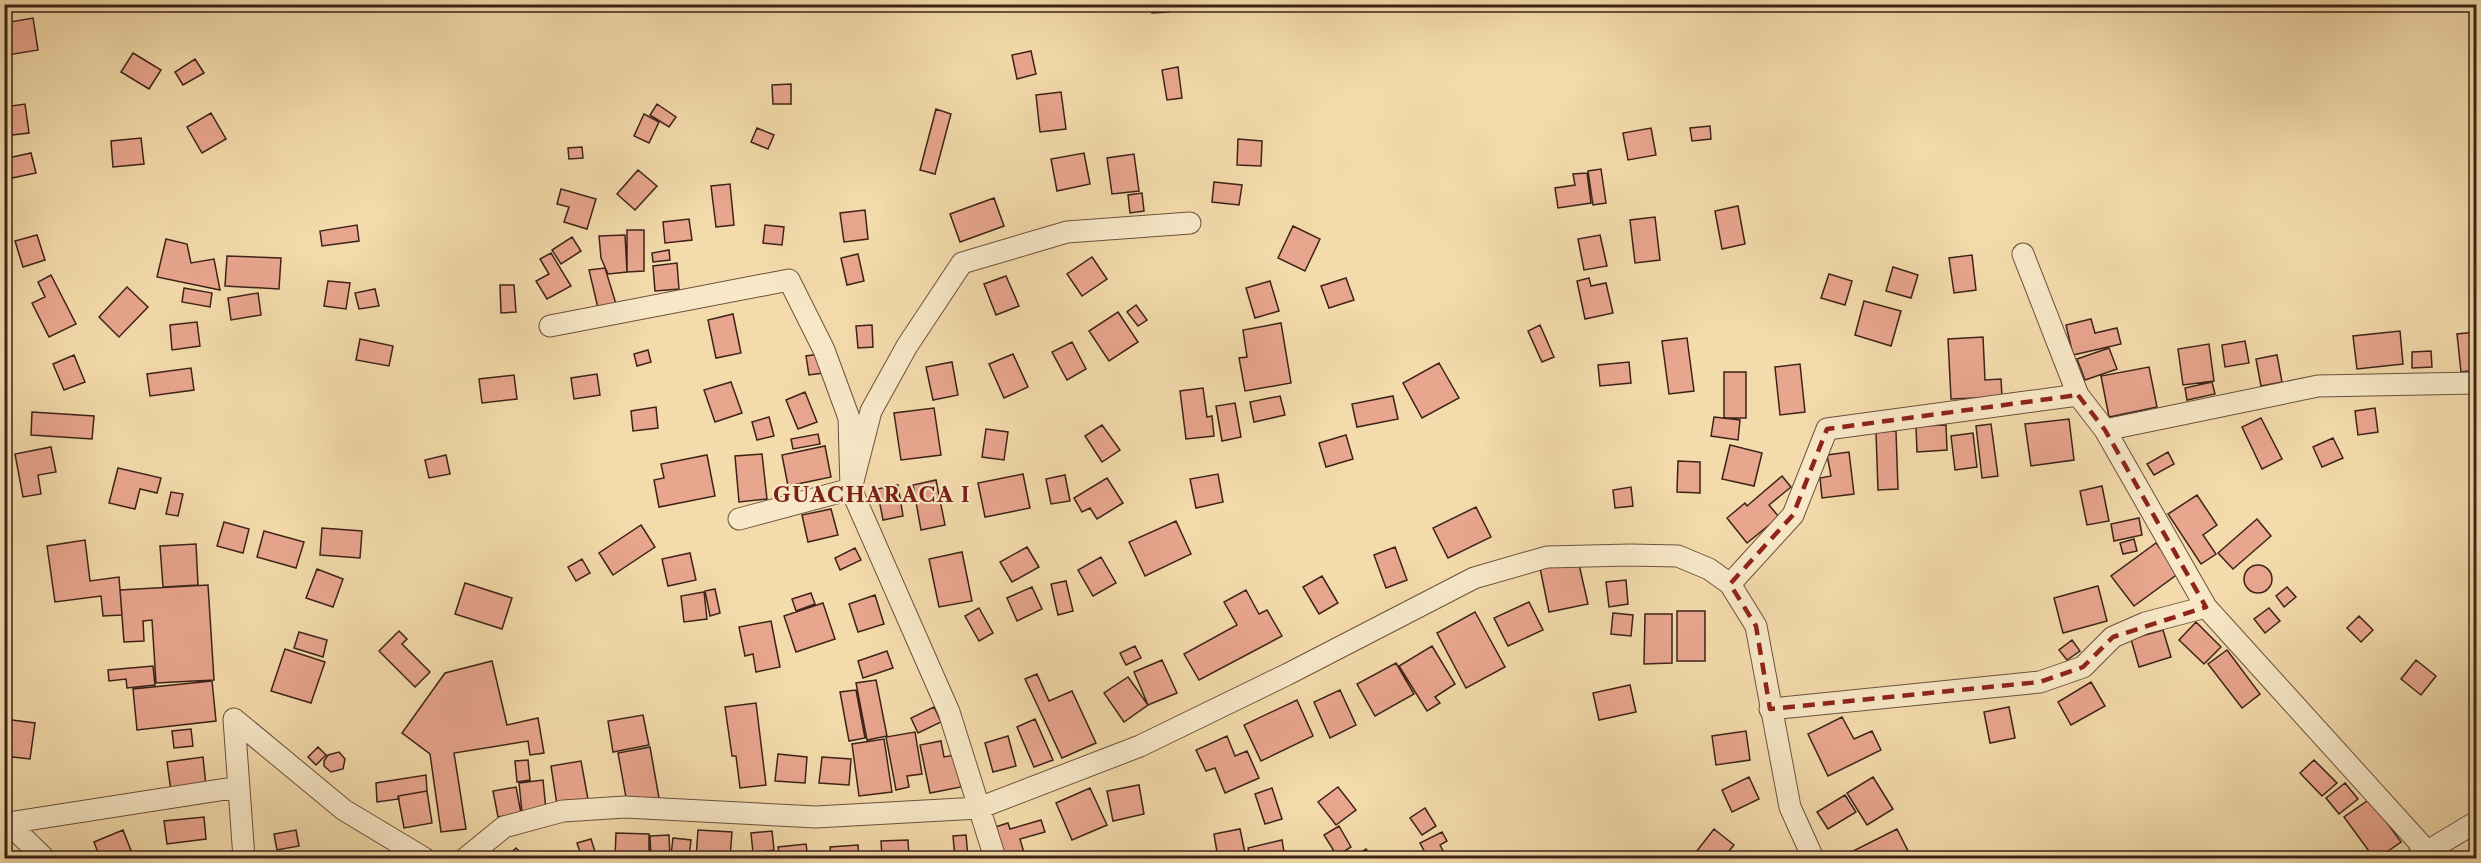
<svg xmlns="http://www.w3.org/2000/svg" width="2481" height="863" viewBox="0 0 2481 863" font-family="'Libre Caslon Text',serif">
<rect width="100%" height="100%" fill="#f4dbab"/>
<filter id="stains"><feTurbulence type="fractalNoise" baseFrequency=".00333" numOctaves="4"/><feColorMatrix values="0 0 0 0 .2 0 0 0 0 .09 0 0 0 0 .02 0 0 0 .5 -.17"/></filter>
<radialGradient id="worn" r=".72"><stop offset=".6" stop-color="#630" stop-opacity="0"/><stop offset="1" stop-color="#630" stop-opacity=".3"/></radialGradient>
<path fill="#e9a68f" stroke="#3d2318" stroke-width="1.5" d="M1152 4H1168L1169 12 1152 13Z
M33 18 38 50 8 55 4 23Z
M1031 51 1036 74 1017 79 1012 55Z
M133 53 161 70 149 89 121 72Z
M195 59 204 73 183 85 175 72Z
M1178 67 1182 98 1167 100 1162 70Z
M791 84V104H773L772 85Z
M1061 92 1066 129 1040 132 1036 95Z
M4 102 5 107 25 104 29 133 4 136Z
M657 104 676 117 669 127 650 115Z
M936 109 951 114 935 174 920 170Z
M211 113 226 139 202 153 187 127Z
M644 114 659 122 649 143 634 136Z
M1710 126 1711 139 1692 141 1690 128Z
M757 128 774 135 768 149 751 142Z
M1651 128 1656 155 1628 160 1623 133Z
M141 138 144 164 113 167 111 141Z
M1238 139 1262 141 1261 166 1237 165Z
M582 147 583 158 569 159 568 148Z
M31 153 36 173 12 178 8 158Z
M1084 153 1090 184 1057 191 1051 159Z
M1134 154 1139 191 1112 194 1107 158Z
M1601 169 1606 203 1593 205 1588 171Z
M638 170 657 186 635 210 617 194Z
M1587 173 1591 203 1558 208 1555 188 1575 185 1573 174Z
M1214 182 1242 185 1239 205 1212 202Z
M730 184 734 225 716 227 711 186Z
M561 189 596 199 587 229 564 222 569 207 557 204Z
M1142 193 1144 211 1130 213 1128 195Z
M994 198 1004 226 960 242 950 214Z
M1738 206 1745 244 1722 249 1715 211Z
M865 210 868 239 844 242 840 213Z
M1655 217 1660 260 1635 263 1630 220Z
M689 219 692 240 665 243 663 222Z
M357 225 359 241 322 246 320 231Z
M765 225 784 227 782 245 763 243Z
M1293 226 1320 239 1305 271 1278 258Z
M627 230H644V271L627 272Z
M37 235 45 260 23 267 15 241Z
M625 235 627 272 608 274 601 258 599 236Z
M1600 235 1607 266 1584 270 1578 239Z
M572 237 581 251 561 264 552 250Z
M166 239 187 244 191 263 214 259 220 290 157 277Z
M669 250 670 260 653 262 652 253Z
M551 253 571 286 547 299 536 281 549 274 540 259Z
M858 254 864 281 847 285 841 258Z
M1972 255 1976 290 1954 293 1949 258Z
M227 256 281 258 279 289 225 286Z
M1092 257 1107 279 1082 296 1067 274Z
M677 263 679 289 655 291 653 266Z
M1893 267 1918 275 1911 298 1886 291Z
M605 268 616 304 598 308 589 270Z
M1829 274 1852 281 1845 305 1821 298Z
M51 275 76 324 49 337 32 303 45 297 38 282Z
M1006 276 1019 306 996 315 984 284Z
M1346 278 1354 300 1329 308 1321 286Z
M1589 278 1591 286 1606 283 1613 313 1585 319 1577 281Z
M328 281 350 283 346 309 324 306Z
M1270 281 1279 311 1255 318 1246 288Z
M500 285H514L516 312 501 313Z
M127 287 148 307 119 337 99 317Z
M184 288 212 293 210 307 182 302Z
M375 289 379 306 359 309 355 293Z
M258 293 261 315 231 320 228 298Z
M1864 301 1901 311 1891 346 1855 335Z
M1136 305 1147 320 1138 326 1127 312Z
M1118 312 1138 342 1109 361 1089 331Z
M733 314 741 353 716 358 708 320Z
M2091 319 2095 333 2117 328 2121 344 2073 355 2066 325Z
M197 322 200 346 172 350 170 325Z
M1281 323 1291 383 1245 391 1239 358 1247 357 1243 330Z
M872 325 873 347 858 348 856 326Z
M1540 325 1554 357 1542 362 1528 331Z
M2400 331 2403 364 2357 369 2353 336Z
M2476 332V370L2461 372 2457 334Z
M1983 337 1985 380 2001 379 2002 397 1951 399 1948 339Z
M1687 338 1694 391 1669 394 1662 341Z
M360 339 393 346 389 366 356 360Z
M2245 341 2249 363 2225 367 2222 345Z
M1072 342 1086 369 1067 380 1052 352Z
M2209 344 2214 381 2183 385 2178 349Z
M2109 348 2117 369 2085 380 2077 359Z
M648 350 651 362 637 366 634 354Z
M2431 351 2432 367 2412 368V352Z
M819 354 823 373 809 375 806 356Z
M1013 354 1028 387 1004 398 989 364Z
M74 355 85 382 64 390 53 364Z
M2277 355 2282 382 2261 386 2256 359Z
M952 362 958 395 933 400 926 367Z
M1629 362 1631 383 1600 386 1598 365Z
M1439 363 1459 398 1422 418 1403 383Z
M1800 364 1805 412 1780 415 1775 367Z
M2149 367 2157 407 2109 417 2101 376Z
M191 368 194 390 150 396 147 374Z
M1724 372H1746V418H1724Z
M597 374 600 395 574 399 571 378Z
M514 375 517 399 482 403 479 379Z
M731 382 742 413 715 422 704 390Z
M2212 382 2215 394 2187 400 2185 388Z
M1203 388 1207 417 1212 416 1214 436 1186 439 1180 391Z
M805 392 817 422 798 429 786 400Z
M1280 396 1285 415 1254 422 1250 402Z
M1393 396 1398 419 1357 427 1352 404Z
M1235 403 1241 437 1222 441 1216 406Z
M656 407 658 428 633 431 631 411Z
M934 408 941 455 901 460 894 413Z
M2375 408 2378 432 2358 435 2355 411Z
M32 412 94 416 92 439 31 435Z
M769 417 774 436 757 440 752 422Z
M1714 417 1740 420 1738 440 1711 436Z
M2261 418 2282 459 2262 469 2242 427Z
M2069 419 2074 460 2031 466 2025 424Z
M1991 424 1998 476 1982 478 1976 426Z
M1102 425 1120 450 1102 462 1085 436Z
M1946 425 1947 450 1917 452 1916 426Z
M986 429 1008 432 1004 460 982 457Z
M1896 431 1898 489 1878 490 1876 432Z
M1973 433 1977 467 1955 470 1951 436Z
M818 434 820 444 793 449 791 439Z
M1346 435 1353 459 1326 467 1319 443Z
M2333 438 2343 458 2322 467 2313 447Z
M1730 445 1762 453 1754 486 1722 479Z
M825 446 831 477 788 486 782 455Z
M51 447 56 472 38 475 41 494 23 497 15 454Z
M1849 452 1854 494 1822 498 1820 478 1831 476 1827 455Z
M2168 452 2174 464 2154 475 2147 464Z
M762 454 767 499 739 502 735 456Z
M446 455 450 474 429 478 425 460Z
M707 455 715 496 659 507 654 480 664 478 661 464Z
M1678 461 1700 462V493L1677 492Z
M118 468 161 478 157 493 140 489 135 509 109 503Z
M1023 474 1030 508 985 517 978 483Z
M1218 474 1223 502 1196 508 1190 479Z
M1065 475 1070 501 1051 504 1046 479Z
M1782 476 1791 487 1769 505 1779 517 1747 543 1727 518 1745 503 1747 506Z
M1107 478 1123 503 1097 519 1090 508 1082 512 1074 498Z
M936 480 945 525 921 530 913 485Z
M898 485 903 516 883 520 877 489Z
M2102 486 2109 521 2087 525 2080 491Z
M1631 487 1633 506 1615 508 1613 490Z
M171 492 183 494 178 516 166 514Z
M2197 495 2217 525 2203 535 2216 554 2201 564 2168 514Z
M1476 507 1491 537 1448 558 1433 528Z
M831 509 838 535 808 542 802 515Z
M2139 518 2142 535 2114 541 2111 524Z
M2257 519 2271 536 2233 569 2218 553Z
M1176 521 1191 554 1145 576 1129 542Z
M224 522 249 529 243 553 217 546Z
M641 525 655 547 613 575 599 553Z
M322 528 362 531 360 558 320 555Z
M264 531 304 542 296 568 257 557Z
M2134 539 2137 551 2123 554 2120 543Z
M85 540 90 581 119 577 122 615 103 616 101 596 55 602 47 546Z
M2156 543 2179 573 2134 606 2111 576Z
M196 544 198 585 163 587 160 546Z
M1027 547 1039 567 1012 582 1000 562Z
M1395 547 1407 580 1386 588 1374 555Z
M855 548 861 560 840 570 835 558Z
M962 552 972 601 939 607 929 559Z
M690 553 696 580 668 586 662 559Z
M1101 557 1116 583 1093 596 1078 570Z
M582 559 590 573 576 581 568 567Z
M1578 560 1588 604 1549 612 1540 568Z
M2244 579a14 14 0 1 1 28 0a14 14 0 1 1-28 0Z
M317 569 343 579 333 607 306 598Z
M1322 576 1338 603 1319 614 1303 587Z
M1626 580 1628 604 1609 607 1606 582Z
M1066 581 1073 611 1058 615 1051 584Z
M465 583 512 598 502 629 455 614Z
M208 585 214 680 156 683 152 620 143 621 144 641 124 642 120 590Z
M2098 586 2107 621 2063 633 2054 598Z
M1032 587 1042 609 1017 621 1007 598Z
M2287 587 2296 597 2284 607 2276 596Z
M715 589 720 613 710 616 705 591Z
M1246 590 1259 614 1267 610 1282 636 1199 680 1184 654 1237 625 1224 602Z
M704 592 707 619 684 622 681 596Z
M811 593 815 604 796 611 792 599Z
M875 595 884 624 858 632 849 604Z
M1529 602 1543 630 1508 646 1494 618Z
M823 603 835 639 796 652 784 616Z
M979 608 993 633 979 641 965 616Z
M2269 608 2280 621 2265 633 2254 619Z
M1677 611H1705V661H1677Z
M1475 612 1505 667 1466 688 1437 633Z
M1613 613 1633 615 1631 636 1611 634Z
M1645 614H1672V663L1644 664Z
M2359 616 2373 630 2361 642 2347 628Z
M771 621 780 667 756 672 753 654 745 656 739 627Z
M2196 622 2221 647 2204 664 2179 640Z
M2163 630 2171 657 2139 667 2131 639Z
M399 631 407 639 402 644 430 672 415 687 379 651Z
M299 632 327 640 323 657 294 648Z
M2072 640 2080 651 2067 660 2059 650Z
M1135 646 1141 658 1126 665 1120 653Z
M1432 646 1455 684 1435 697 1440 703 1427 711 1399 666Z
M285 649 325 662 311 703 271 691Z
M2227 650 2260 694 2242 708 2208 664Z
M887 651 893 668 863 678 858 661Z
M1162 660 1177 693 1148 705 1134 672Z
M2416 660 2436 676 2421 695 2401 679Z
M492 661 507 725 538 718 544 753 530 755 528 741 454 753 466 829 441 832 430 754 402 733 445 673Z
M1396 663 1414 694 1375 716 1357 684Z
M153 666 155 685 127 688 126 679 109 681 108 670Z
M1037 674 1049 701 1072 691 1096 743 1062 758 1025 679Z
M1128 677 1148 705 1124 722 1104 693Z
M876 680 887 736 867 740 856 683Z
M212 681 216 721 137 730 133 689Z
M2091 682 2105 706 2071 725 2058 702Z
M1630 685 1636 712 1599 720 1593 693Z
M856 690 865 738 849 741 840 692Z
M1340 690 1356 725 1330 738 1314 702Z
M1297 700 1313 736 1261 761 1244 725Z
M756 703 766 785 740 788 736 756H732L725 707Z
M934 707 941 722 918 733 911 718Z
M2009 707 2015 738 1990 743 1984 712Z
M643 715 649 745 613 752 608 721Z
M1842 717 1854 739 1872 731 1881 750 1828 776 1808 734Z
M4 719 35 723 30 759 4 756Z
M1035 719 1053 760 1034 767 1017 727Z
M191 729 193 746 174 748 172 731Z
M1746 731 1750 760 1716 765 1712 736Z
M915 732 922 774 907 776 909 787 896 790 886 737Z
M1008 736 1016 766 993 772 985 743Z
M1227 736 1235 756 1247 751 1259 778 1225 793 1215 768 1206 771 1196 750Z
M884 739 892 792 859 796 852 744Z
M941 741 944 757 955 755 961 787 930 793 920 745Z
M318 747 326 755 316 765 308 757Z
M650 747 659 798 627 803 618 753Z
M339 752 345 759 343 769 331 772 324 766V761L328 755Z
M778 754 807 757 805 783 775 781Z
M203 757 206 786 171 791 167 762Z
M822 757 851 759 849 785 819 783Z
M528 760 530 780 517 782 515 761Z
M2314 760 2337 783 2322 796 2300 773Z
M581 761 589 805 558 811 551 766Z
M426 775 427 791 398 796 399 799 377 802 376 783Z
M1749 777 1759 799 1732 812 1722 790Z
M1873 777 1893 809 1867 825 1847 793Z
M543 780 546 810 522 812 519 783Z
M2345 783 2358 799 2339 814 2326 798Z
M1139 785 1144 814 1113 821 1107 791Z
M516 787 521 813 498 817 493 791Z
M1338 787 1356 810 1336 825 1318 802Z
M1090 788 1107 825 1072 840 1056 803Z
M1272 788 1282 819 1265 824 1255 794Z
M427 791 432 823 404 828 398 796Z
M1845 795 1856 812 1828 829 1817 812Z
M2370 799 2401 842 2378 858H2374L2344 817Z
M1425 808 1436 826 1422 835 1410 818Z
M204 817 206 839 167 844 164 821Z
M1041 820 1045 832 1020 839 1024 853 1002 858 992 828 1008 823 1010 829Z
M1339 826 1351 847 1337 856 1324 835Z
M1240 829 1245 853 1218 858 1214 834Z
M1714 829 1734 845 1723 858H1701L1696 852Z
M1897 829 1910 855 1904 858H1849L1847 854Z
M123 830 132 853 120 858H100L94 842Z
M296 830 299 846 277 850 274 834Z
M698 830 732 832 730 858H696Z
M772 831 774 850 753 853 751 833Z
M1442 832 1447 841 1440 845 1447 858H1428L1420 843Z
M616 833 649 834V858H615Z
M669 835 670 858H651L650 836Z
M966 835 968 858H955L953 836Z
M673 838 691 840 689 857 671 855Z
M591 839 597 858H582L577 843Z
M908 840 909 858H882L881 841Z
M1282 840 1285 858H1251L1248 848Z
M806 844 808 858H780L778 847Z
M858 845 859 858H831L830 847Z
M516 848 526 858H505Z
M1366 849 1372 858H1352Z
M1419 853 1423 858H1411Z"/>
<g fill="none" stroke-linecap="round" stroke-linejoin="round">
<g stroke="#6b513d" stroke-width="23">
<path id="minor" d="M2023 254 2078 395 2105 430 2206 607 2426 850
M550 326 789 280 824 350 849 418 851 489 739 519
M2105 430 2318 386 2476 383
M1730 584 1793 515 1827 429 2078 395
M1770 709 2040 682 2083 667 2113 637 2145 623 2206 607
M234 719 344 810 424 858
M234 719 244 858
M4 819 44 858
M8 823 239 787
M466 858 504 827 563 811 625 807 816 817 979 808 1140 746 1288 674 1474 578 1547 557 1630 555 1678 556 1709 569 1730 584 1756 626 1790 807 1813 858
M995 858 949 712 851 489 871 411 907 346 962 263 1067 232 1190 223
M2416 858 2476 822"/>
</g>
<use href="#minor" stroke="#f8e8c8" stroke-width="21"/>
</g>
<path fill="none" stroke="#8f2418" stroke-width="4.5" stroke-dasharray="12 8" stroke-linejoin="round" d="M2078 395 2105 430 2206 607 2113 637 2083 667 2040 682 1770 709 1756 626 1730 584 1793 515 1827 429Z"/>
<g text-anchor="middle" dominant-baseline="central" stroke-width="4.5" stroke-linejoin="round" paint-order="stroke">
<g font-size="21" font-weight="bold" letter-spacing="1.5" fill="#7a1f14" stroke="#f8e8c8">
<text x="872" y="494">GUACHARACA I</text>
</g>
</g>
<rect width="2481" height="863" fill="none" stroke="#f4dbab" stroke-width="24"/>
<rect x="6" y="6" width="2469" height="851" fill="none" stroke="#3d2318" stroke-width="3"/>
<rect x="12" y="12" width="2457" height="839" fill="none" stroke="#3d2318" stroke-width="1.5"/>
<rect width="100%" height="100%" filter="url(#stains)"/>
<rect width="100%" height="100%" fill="url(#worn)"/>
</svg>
